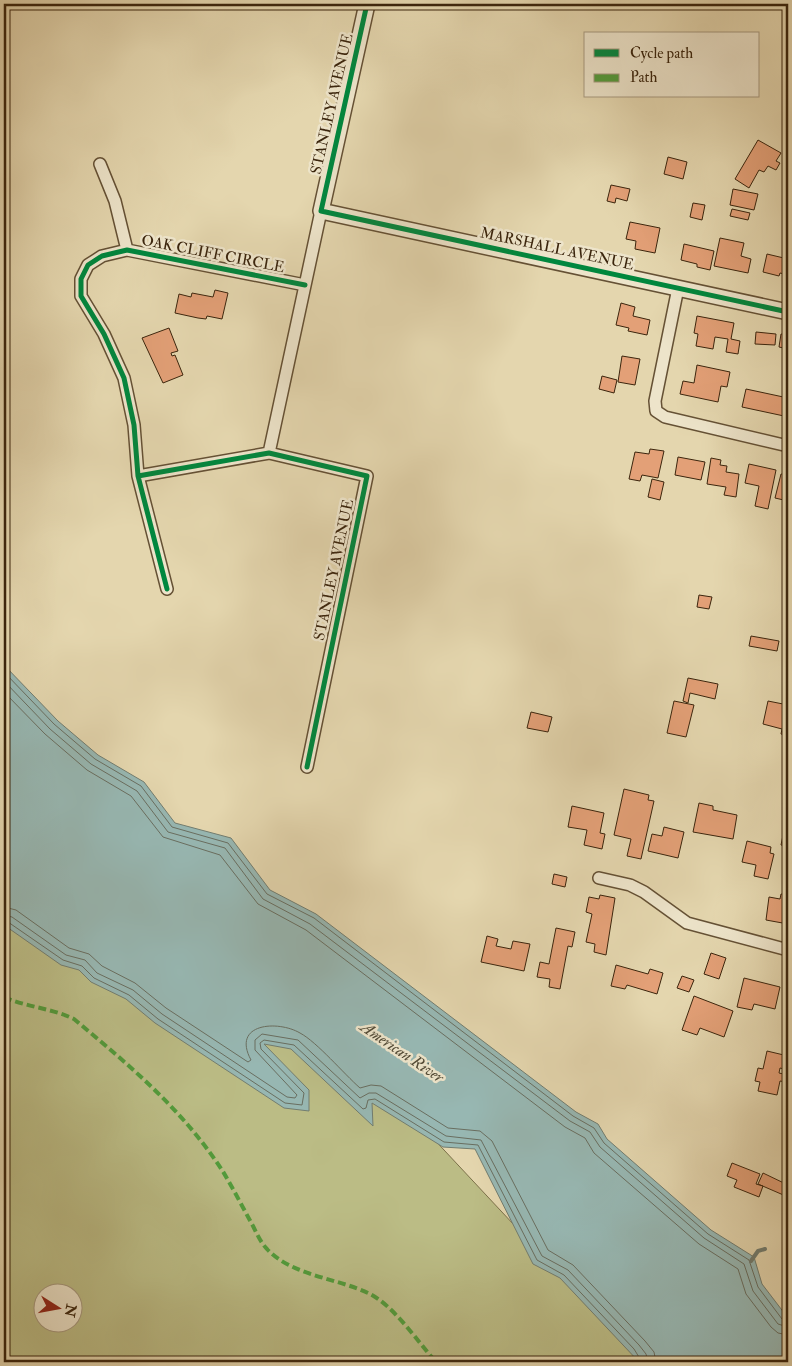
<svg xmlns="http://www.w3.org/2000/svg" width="792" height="1366" viewBox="0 0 792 1366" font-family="'IM FELL Double Pica',serif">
<rect width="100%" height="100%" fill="#e4d6ae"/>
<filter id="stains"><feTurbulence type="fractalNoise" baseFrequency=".004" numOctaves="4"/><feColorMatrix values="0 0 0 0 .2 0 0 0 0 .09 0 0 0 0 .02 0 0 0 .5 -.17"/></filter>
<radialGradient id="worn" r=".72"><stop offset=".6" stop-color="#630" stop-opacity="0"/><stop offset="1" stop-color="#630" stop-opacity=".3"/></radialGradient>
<path fill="#bbbc85" stroke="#7b7049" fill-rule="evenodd" d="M4 904 228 996 416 1120 642 1362H4ZM42 1294H72V1324H42Z"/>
<path fill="#97b7b2" stroke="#727d70" d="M4 665 58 721 98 755 144 782 175 823 231 838 270 890 316 914 576 1112 598 1124 607 1139 711 1230 754 1257 762 1284 788 1318V1362H639L560 1278 533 1264 475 1149 443 1147 372 1103 373 1126 291 1049 264 1044 309 1090V1111L284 1108 155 1023 126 999 91 982 79 970 61 965 4 925Z"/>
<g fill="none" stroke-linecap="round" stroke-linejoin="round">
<path stroke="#696e60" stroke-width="1" d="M4 672 54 724 95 759 141 786 172 827 228 843 267 894 314 918 573 1116 594 1128 604 1143 708 1234 749 1260 758 1287 782 1319 788 1321
M4 681 50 729 91 764 137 791 168 832 225 848 263 899 310 924 570 1121 590 1132 600 1147 704 1238 744 1264 753 1291 778 1324 788 1327
M4 692 45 734 87 770 131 796 163 837 220 855 258 904 306 930 565 1127 585 1138 594 1153 699 1244 738 1269 746 1294 771 1327 778 1333 788 1335
M4 907 16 910 69 948 89 954 102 966 135 983 166 1008 248 1062 251 1060C231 1023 278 1020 300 1033 317 1042 344 1074 360 1088L371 1085 381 1086 448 1128 480 1131 492 1141 548 1250 573 1265 645 1341 654 1352 656 1362
M4 915 12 917 66 955 85 960 97 973 133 990 162 1014 287 1097 295 1098 297 1095 255 1050V1040L262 1034 298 1040 360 1098 369 1093H376L446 1136 481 1140 542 1256 568 1270 639 1345 646 1354 648 1362
M4 921 8 922 63 960 82 966 94 978 129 995 158 1019 285 1103 302 1105 304 1093 261 1049 260 1043 264 1040 294 1045 363 1109 366 1108 368 1100 375 1099 444 1142 478 1145 537 1260 564 1275 634 1349 642 1362"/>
<path stroke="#727d70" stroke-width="4" d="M751 1261 758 1251 765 1249"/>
</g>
<path fill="#e3a077" stroke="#3b250d" d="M758 140 781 153 776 161 780 163 776 170 768 166 764 172 759 170 749 188 735 179Z
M668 157 687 162 683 179 664 174Z
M611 185 630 189 627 201 616 198 615 203 607 201Z
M733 189 758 194 754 210 730 205Z
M693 203 705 205 702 220 690 217Z
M732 209 750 213 748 220 730 216Z
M630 222 660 228 655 253 635 249 636 241 626 239Z
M720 238 744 243 741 256 751 259 748 273 714 266Z
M684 244 714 251 710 270 697 267V264L681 260Z
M767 254 788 259V275L780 273 779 276 763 272Z
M215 290 228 293 222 319 207 316 206 319 198 318 175 313 179 294 191 297 192 293 213 297Z
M621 303 635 307 633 316 650 320 647 335 628 331 629 328 616 325Z
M697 316 734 323 731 339 740 341 738 354 726 352 728 339 715 337 713 349 696 346 698 334 694 333Z
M169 328 178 351 171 353 172 356 175 355 183 375 163 383 142 338Z
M756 332 776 334 775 345 755 344Z
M781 334 788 335V349L779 347Z
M622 356 640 359 635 385 618 382Z
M697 365 730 372 727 387 721 386 718 402 680 394 683 381 694 383Z
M602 376 617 380 614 393 599 389Z
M746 389 788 398 784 416 742 407Z
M650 449 664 451 658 478 642 475 640 481 629 479 635 452 649 454Z
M678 457 705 462 701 480 675 475Z
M711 458 721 460 720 465 727 466 726 472 739 474 736 497 724 495 726 487 707 484Z
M749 464 776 470 768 509 755 506 759 486 745 483Z
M781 474 788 475V501L775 498Z
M652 479 664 482 660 500 648 497Z
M699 595 712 597 709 609 697 607Z
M751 636 779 641 777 651 749 646Z
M688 678 718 684 715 699 690 693 688 703 683 701Z
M674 701 694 705 686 737 667 733Z
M768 701 788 705V736L781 734 782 729 763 724Z
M531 712 552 717 548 732 527 728Z
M624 789 649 795 648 800 654 801 641 859 627 856 631 839 614 835Z
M699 803 713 806V810L737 815 733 839 693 832Z
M572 806 604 813 600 833 605 834 602 849 584 845 587 830 568 827Z
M787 816H788V847L781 845Z
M664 827 684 832 678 858 648 851 652 834 662 836Z
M747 841 771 847 770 853 774 854 768 879 754 876 756 865 742 862Z
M554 874 567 877 565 887 552 884Z
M781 894 788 895V924L766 920 769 897 780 899Z
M600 895 615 898 606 955 594 952 595 944 586 942 592 914 586 912 589 897 599 899Z
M556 928 575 932 572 947 568 946 560 989 549 987 550 979 537 977 540 962 549 964Z
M487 936 498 939 496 946 511 949 513 941 530 944 524 971 481 962Z
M711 953 726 958 719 979 704 974Z
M616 965 648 974 650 969 663 973 657 994 627 985 625 989 611 986Z
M682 976 694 980 689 992 677 988Z
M744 978 780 987 775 1009 754 1004 752 1010 737 1007Z
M694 996 733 1011 724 1037 700 1028 697 1035 682 1030Z
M767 1051 788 1056V1070L780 1068 779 1073 788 1075 786 1082 780 1081 777 1095 758 1091 760 1082 755 1081 758 1068 763 1069Z
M732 1163 760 1174 756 1184 763 1186 759 1197 734 1187 737 1180 727 1176Z
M763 1173 788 1185V1204L785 1202 788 1197 758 1184Z"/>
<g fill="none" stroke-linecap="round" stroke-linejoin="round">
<g stroke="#655135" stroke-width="14">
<path id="minor" d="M100 164 115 201 127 250
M678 288 655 401 656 411 665 417 788 446
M269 453 321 211
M138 476 269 453 367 476 307 767
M167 589 138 476 134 425 124 378 104 334 81 296V279L88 265 102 256 127 250 305 285
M599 878 630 885 644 892 687 923 788 950"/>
</g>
<g stroke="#655135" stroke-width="18">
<path id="tertiary" d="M367 4 321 211 788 312"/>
</g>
<use href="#minor" stroke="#ede4ca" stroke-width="11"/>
<use href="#tertiary" stroke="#ede4ca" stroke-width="15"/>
<path stroke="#529b3b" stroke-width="4" stroke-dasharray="8 4" stroke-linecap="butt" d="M4 997C26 1007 51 1008 74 1019 129 1065 182 1109 222 1170 233 1188 243 1208 253 1226 257 1234 261 1243 267 1249 292 1276 338 1278 370 1294 394 1306 418 1342 436 1362"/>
<g stroke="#ede4ca" stroke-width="8">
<path id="cycleway" d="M367 4 321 211 788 312
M138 476 269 453 367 476 307 767
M167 589 138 476 134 425 124 378 104 334 81 296V279L88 265 102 256 127 250 305 285"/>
</g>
<use href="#cycleway" stroke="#00873e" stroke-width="5"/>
</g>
<g text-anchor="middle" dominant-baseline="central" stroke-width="5" stroke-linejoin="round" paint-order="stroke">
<g font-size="15" fill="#3b250d" stroke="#ede4ca">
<text transform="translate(332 104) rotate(-77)">STANLEY AVENUE</text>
<text transform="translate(557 249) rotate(12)">MARSHALL AVENUE</text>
<text transform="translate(213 254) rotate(11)">OAK CLIFF CIRCLE</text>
<text transform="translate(334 570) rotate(-78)">STANLEY AVENUE</text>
</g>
<g font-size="16" font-style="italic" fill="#524a36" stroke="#ede4ca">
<text transform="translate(402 1052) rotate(34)">American River</text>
</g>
</g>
<rect width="792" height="1366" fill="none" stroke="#e4d6ae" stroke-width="20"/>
<rect x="5" y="5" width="782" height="1356" fill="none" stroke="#3b250d" stroke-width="2.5"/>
<rect x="10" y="10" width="772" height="1346" fill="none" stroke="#3b250d"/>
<rect x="584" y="32" width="175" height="65" fill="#ede4ca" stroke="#a6987e"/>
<rect x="594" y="49" width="25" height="8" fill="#00873e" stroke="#a6987e"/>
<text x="630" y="58" font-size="15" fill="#3b250d">Cycle path</text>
<rect x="594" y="74" width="25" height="8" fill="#529b3b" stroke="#a6987e"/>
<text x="630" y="82" font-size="15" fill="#3b250d">Path</text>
<g transform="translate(58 1308) rotate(101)"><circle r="24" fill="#ede4ca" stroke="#a6987e"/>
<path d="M0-4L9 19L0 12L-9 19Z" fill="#8f2418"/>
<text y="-8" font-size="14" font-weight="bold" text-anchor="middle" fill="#3b250d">N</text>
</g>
<rect width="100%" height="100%" filter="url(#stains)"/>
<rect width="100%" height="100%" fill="url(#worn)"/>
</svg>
